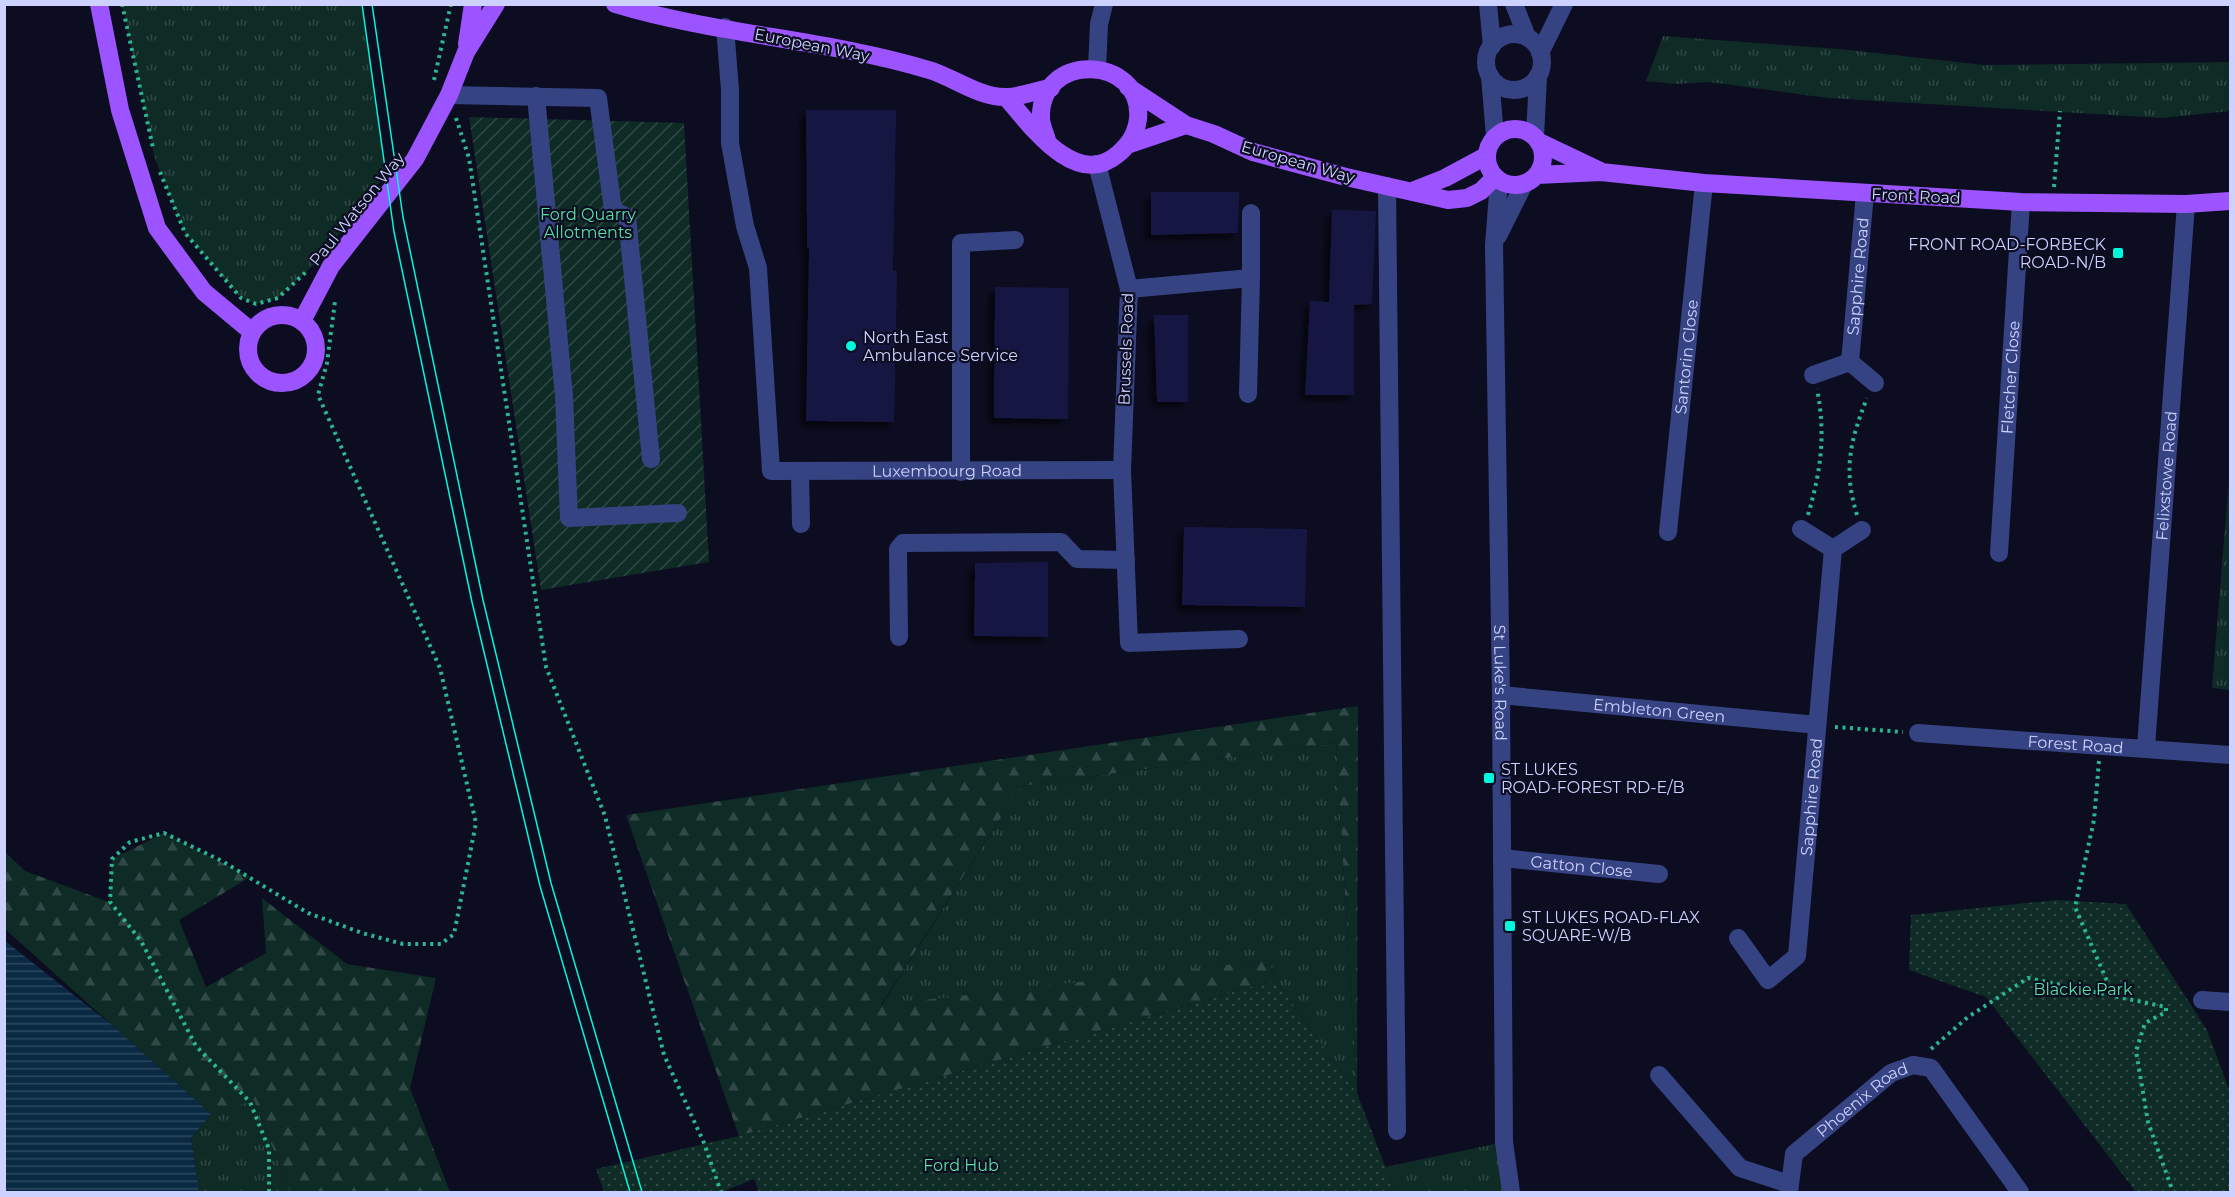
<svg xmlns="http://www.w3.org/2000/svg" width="2235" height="1197" viewBox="0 0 2235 1197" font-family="Montserrat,sans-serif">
<defs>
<pattern id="grass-tufts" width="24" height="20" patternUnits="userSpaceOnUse" patternTransform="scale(1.5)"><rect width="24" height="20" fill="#0f2b25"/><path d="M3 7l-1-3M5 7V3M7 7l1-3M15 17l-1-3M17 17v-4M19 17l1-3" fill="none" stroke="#314946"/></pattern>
<pattern id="forest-firs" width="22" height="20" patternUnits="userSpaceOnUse" patternTransform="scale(1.5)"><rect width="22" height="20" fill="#0f2b25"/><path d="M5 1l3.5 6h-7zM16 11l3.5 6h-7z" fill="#314946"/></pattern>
<pattern id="park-dots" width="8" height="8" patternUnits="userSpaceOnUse" patternTransform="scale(1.5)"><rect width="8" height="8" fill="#0f2b25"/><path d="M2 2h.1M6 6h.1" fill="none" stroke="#314946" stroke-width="1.8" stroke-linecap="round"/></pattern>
<pattern id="garden-furrows" width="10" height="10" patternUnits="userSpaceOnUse" patternTransform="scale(1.5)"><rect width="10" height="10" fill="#0f2b25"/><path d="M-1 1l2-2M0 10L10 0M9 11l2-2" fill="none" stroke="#314946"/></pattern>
<pattern id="water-rules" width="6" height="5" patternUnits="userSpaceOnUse" patternTransform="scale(1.5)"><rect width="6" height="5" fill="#0a2a43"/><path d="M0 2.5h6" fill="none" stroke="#2c485f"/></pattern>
<filter id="shadow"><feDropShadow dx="-5.5" dy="5.5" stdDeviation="3" flood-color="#0009"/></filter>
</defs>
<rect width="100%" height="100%" fill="#0c0d21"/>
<path fill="url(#grass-tufts)" d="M122 5H362L385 175 322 257 278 298 256 304 241 298 185 233 155 159Z
M1663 36 1839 49 1984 65 2230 62V111L2162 118 1828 98 1709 82 1675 84 1646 81Z
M2230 467V690L2212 688Z
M1336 743 1357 1093 1275 980 1269 960 881 1006 1021 786Z
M254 1100 290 1192H199L191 1138 211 1114Z
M1504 1142 1511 1192H1395L1385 1167Z"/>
<path fill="url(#forest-firs)" d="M1358 706 1357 1093 1336 743 1021 786 881 1005 1269 960 1275 980 739 1136 626 815Z
M164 833 250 877 179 920 206 987 266 953 262 898 347 964 436 978 410 1088 450 1192H290L254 1100 211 1114 5 929V852L25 871 109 902 112 859Z"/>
<path fill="url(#park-dots)" d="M2056 900 2126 904 2207 1030 2230 1092V1192H2136L1986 997 1909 970 1911 915Z
M1275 980 1357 1093 1395 1192H759L754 1179 722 1192H604L596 1169 739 1136Z"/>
<path fill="url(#garden-furrows)" d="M469 117 684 123 709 562 541 590Z"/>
<path fill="url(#water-rules)" d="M5 941 112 1025 211 1114 191 1138 199 1192H5Z"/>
<path fill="#181843" filter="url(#shadow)" d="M806 110H896L893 271H897L894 422 806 421 809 248H807Z
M1151 192H1239L1238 233 1151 235Z
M1332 210 1376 211 1372 304 1354 305V395H1305L1310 301 1329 302Z
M995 287 1069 288 1068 419 994 418Z
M1154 315H1188V402H1157Z
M1184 527 1307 529 1305 607 1182 605Z
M1048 562V637L974 636 975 563Z"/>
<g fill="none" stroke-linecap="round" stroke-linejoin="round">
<path stroke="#2ab690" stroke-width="4" stroke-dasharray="3 4.5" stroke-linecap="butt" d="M122 4 153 148
M434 80 451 4
M456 118 469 158 546 667 605 816 664 1055 704 1143 721 1192
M160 172 185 233 241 298 256 304 278 298 306 272
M2054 187 2060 111
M1808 515C1821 470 1826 435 1817 389
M1857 515C1843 470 1850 441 1867 398
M1835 727 1903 732
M2099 761 2094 820 2075 907 2113 995
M1931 1049 1968 1017 2028 978 2166 1007V1012L2145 1023 2136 1051 2148 1122 2173 1192
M269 1192V1149L250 1102 196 1046 141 941 110 902 112 859 130 842 164 833 222 861 308 913 362 933 403 944H441L454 934 476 823 440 668 318 395 327 363 335 301"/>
<g stroke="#364382" stroke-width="18">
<path d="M1488 4 1492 46"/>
<path d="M1514 4 1527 37"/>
<path id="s1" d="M725 27 730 90V143L745 226 758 268 771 471 1122 470"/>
<circle cx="1514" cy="62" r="28"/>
<path d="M1540 53 1564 4"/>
<path d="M1097 68 1099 24 1104 4"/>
<path d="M1490 76 1495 137"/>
<path d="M449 95 598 98 613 210 627 217 651 459"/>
<path d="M536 96 564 396 569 518 678 513"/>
<path d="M1535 137 1538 76"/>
<path d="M1097 164 1129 289 1122 470 1129 643 1239 639"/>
<path id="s2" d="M1499 181 1494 245 1501 695 1504 1142 1511 1192"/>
<path d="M1387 186 1397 1131"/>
<path d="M1498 236 1524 184"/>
<path d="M1129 289 1251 278V213"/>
<path id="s3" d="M1850 362 1865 193"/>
<path d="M1813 375 1850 362 1875 383"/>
<path d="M1248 394 1251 278"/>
<path d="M800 471 801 524"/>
<path d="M961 472V243L1015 240"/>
<path d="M1801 529 1833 549 1862 530"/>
<path id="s4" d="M1668 532 1704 183"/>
<path id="s5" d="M1999 553 2021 202"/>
<path d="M899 637 898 549 903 543 1061 542 1077 559 1126 560"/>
<path id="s6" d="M1501 695 1817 725"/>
<path id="s7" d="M1918 733 2230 755"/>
<path id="s8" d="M2146 747 2186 204"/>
<path id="s9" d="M1502 858 1659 874"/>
<path id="s10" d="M1738 938 1768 980 1797 956 1833 549"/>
<path d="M2202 1000 2230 1002"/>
<path d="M1659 1075 1740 1168 1789 1184"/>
<path id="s11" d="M1789 1192 1794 1154 1891 1073 1913 1065 1931 1068 2020 1192"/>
</g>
<path stroke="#9b54ff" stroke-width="18" d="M99 4 120 110 157 228 204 292 252 332
M615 4C717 35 827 39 929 70 953 77 980 98 1006 97 1021 97 1037 90 1051 88
M467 44 473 4
M1128 87 1186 125 1214 134 1253 152 1346 177 1448 200 1467 198 1481 191 1495 177
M1006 97C1031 126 1076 190 1118 154 1130 144 1136 134 1138 119 1144 55 1039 51 1041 118 1041 125 1045 133 1047 140
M1487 157a28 28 0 1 1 56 0a28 28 0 1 1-56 0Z
M1539 142 1600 171
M1130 144 1186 125
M1537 175 1601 172 1704 183 2021 202 2186 204 2230 201
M1412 191 1445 178 1486 156
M248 349a34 34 0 1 1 68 0a34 34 0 1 1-68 0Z
M302 321 331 266 415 159 449 95 466 52 496 4"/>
<path stroke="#00f8dd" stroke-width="1.5" d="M362 4 394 232 472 602 540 886 630 1192
M372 4 403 217 483 600 551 883 642 1192"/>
</g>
<g fill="#00f8dd" stroke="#0c0d21" stroke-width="2">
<rect x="2112" y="247" width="12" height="12" rx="3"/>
<circle cx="851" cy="346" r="6"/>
<rect x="1483" y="772" width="12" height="12" rx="3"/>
<rect x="1504" y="920" width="12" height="12" rx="3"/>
</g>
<g text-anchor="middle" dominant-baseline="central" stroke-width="4.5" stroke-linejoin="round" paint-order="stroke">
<g font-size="16" fill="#cdd1ff" stroke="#0c0d21">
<text transform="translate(812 45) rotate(11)">European Way</text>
<text transform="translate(1298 162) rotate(16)">European Way</text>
<text transform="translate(1916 196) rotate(3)">Front Road</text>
<text transform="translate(357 209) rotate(-51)">Paul Watson Way</text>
<text stroke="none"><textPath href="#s3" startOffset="86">Sapphire Road</textPath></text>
<text transform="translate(1126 349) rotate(-88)">Brussels Road</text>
<text stroke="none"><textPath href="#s4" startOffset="176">Santorin Close</textPath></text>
<text stroke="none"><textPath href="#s5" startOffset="176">Fletcher Close</textPath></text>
<text stroke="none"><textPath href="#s1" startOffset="624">Luxembourg Road</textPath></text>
<text stroke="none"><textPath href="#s8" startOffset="272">Felixstowe Road</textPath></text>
<text stroke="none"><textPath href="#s2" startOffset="502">St Luke's Road</textPath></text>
<text stroke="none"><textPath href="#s6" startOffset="159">Embleton Green</textPath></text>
<text stroke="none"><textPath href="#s7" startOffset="158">Forest Road</textPath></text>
<text stroke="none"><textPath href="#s10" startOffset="249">Sapphire Road</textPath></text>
<text stroke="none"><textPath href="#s9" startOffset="80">Gatton Close</textPath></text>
<text stroke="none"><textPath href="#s11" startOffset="126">Phoenix Road</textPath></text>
</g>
<g font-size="16" fill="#55e2a2" stroke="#0c0d21">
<text x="588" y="214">Ford Quarry<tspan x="588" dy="18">Allotments</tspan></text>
<text x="2083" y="989">Blackie Park</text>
<text x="961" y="1165">Ford Hub</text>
</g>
<g font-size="16" fill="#cdd1ff" stroke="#0c0d21" text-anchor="start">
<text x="2106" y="244" text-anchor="end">FRONT ROAD-FORBECK<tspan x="2106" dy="18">ROAD-N/B</tspan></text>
<text x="863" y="337">North East<tspan x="863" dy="18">Ambulance Service</tspan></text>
<text x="1501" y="769">ST LUKES<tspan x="1501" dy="18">ROAD-FOREST RD-E/B</tspan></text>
<text x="1522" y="917">ST LUKES ROAD-FLAX<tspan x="1522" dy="18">SQUARE-W/B</tspan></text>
</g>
</g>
<rect width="2235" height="1197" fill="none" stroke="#cdd1ff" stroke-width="12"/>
</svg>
